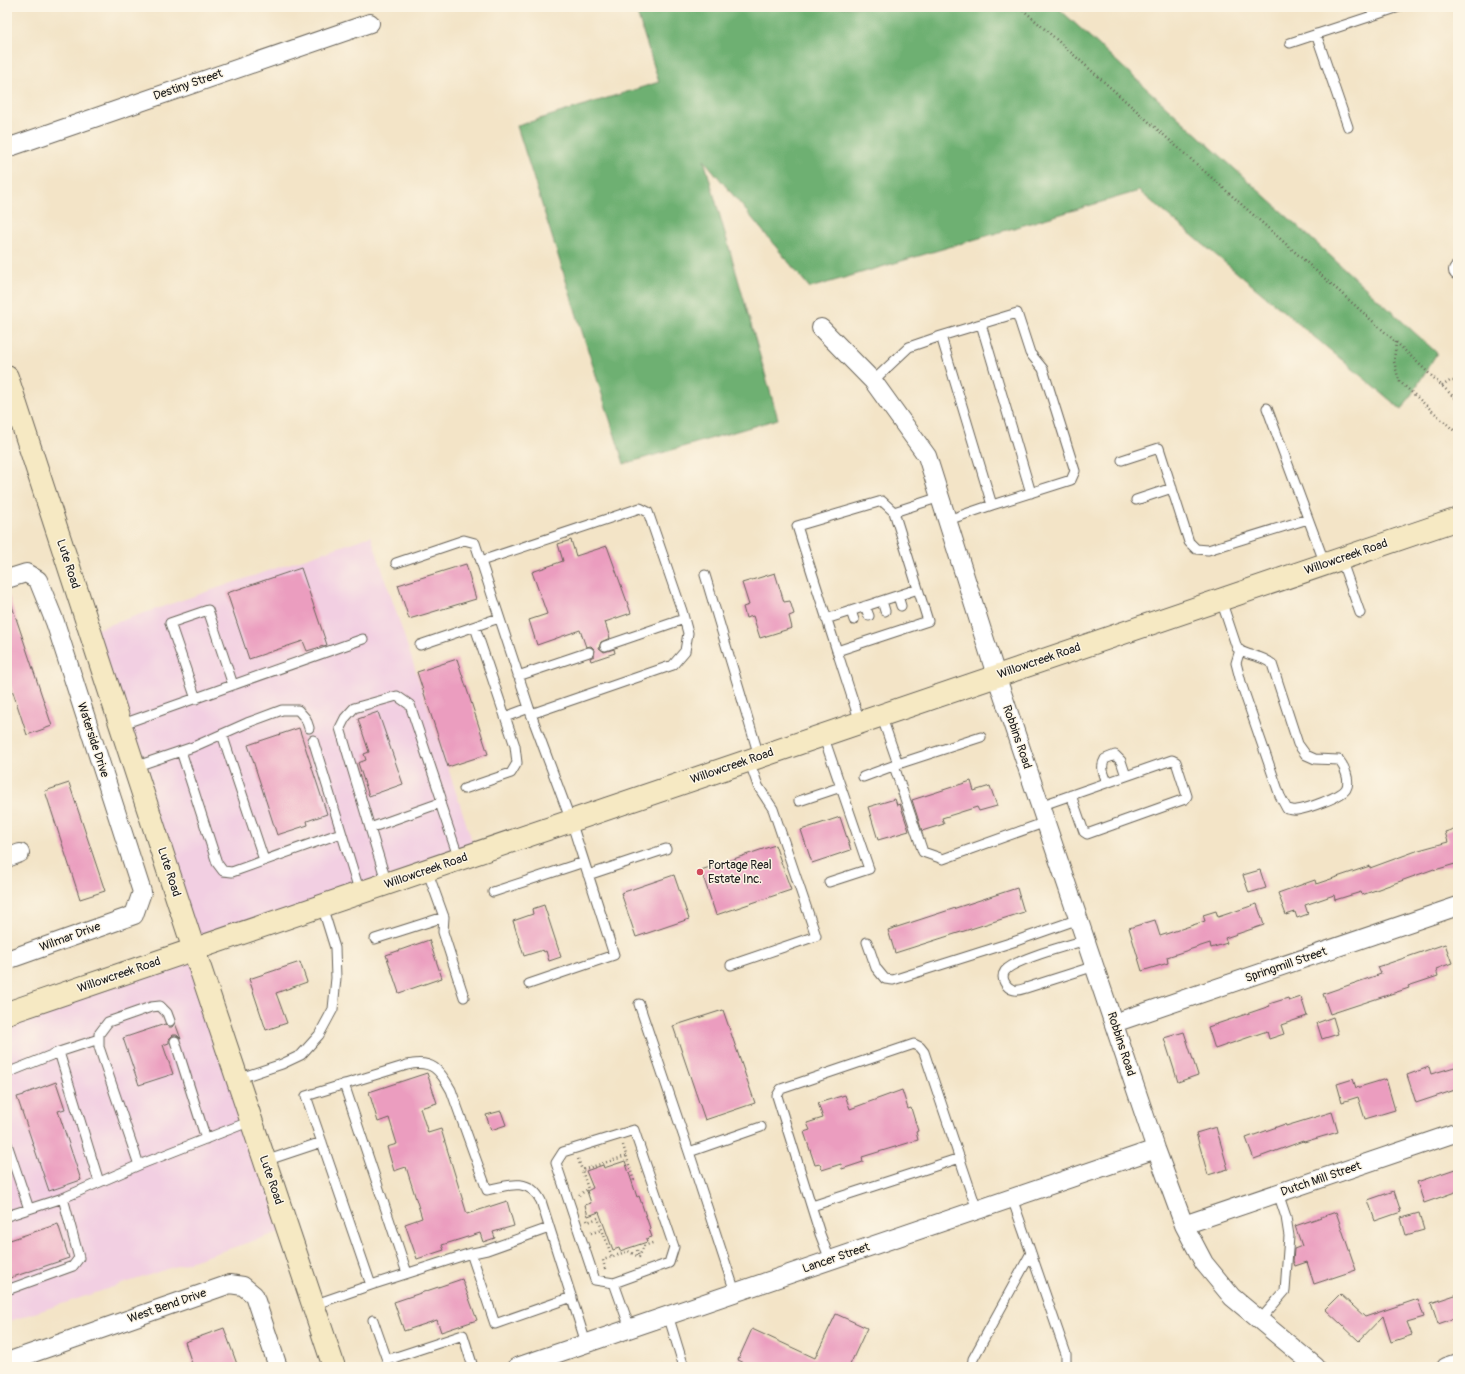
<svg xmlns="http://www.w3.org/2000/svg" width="1465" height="1374" viewBox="0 0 1465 1374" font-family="Pangolin,sans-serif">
<rect width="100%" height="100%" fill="#fcf5e5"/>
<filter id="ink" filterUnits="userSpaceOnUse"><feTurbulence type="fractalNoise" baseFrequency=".025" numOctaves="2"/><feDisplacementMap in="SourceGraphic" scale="8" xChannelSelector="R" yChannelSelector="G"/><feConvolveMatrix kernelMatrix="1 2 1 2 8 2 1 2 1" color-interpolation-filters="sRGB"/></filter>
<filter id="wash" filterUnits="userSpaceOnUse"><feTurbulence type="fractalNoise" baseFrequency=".012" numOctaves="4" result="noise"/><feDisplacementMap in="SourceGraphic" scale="16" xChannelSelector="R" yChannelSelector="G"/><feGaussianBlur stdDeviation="0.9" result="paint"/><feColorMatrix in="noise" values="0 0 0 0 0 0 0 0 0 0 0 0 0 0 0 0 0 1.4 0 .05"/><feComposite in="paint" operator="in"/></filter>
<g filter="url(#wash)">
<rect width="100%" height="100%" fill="#f3e4c7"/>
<path fill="#f2cfe2" d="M371 536 474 847 196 945 94 630Z
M189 956 283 1231 7 1322V1018Z"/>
<path fill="#6eb072" stroke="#456647" d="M635 7H1057L1437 353 1402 410 1139 191 810 288 704 160 778 419 624 464 517 126 659 82Z"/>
<g id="blocks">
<path fill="#eb9dbf" d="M571 540 576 556 607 546 631 613 605 622 610 638 601 642 599 648 604 652 614 649 615 653 591 661 590 658 594 656 595 650 591 646 586 647 580 630 537 645 529 620 547 614 532 572 563 561 558 544Z
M466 564 476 599 409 619 398 585Z
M301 568 327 645 307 651 303 641 249 659 227 593Z
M775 573 784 602 790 601 794 614 789 616 792 628 760 638 753 616 746 618 743 607 749 605 742 583Z
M7 597H9L52 726 27 735 7 674Z
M457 659 488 754 448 767 417 672Z
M378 712 403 784 369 796 358 763 366 760 364 754 369 752 358 719Z
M299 728 327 814 307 821 308 825 277 835 248 745Z
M971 781 974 791 990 786 997 806 979 811 977 807 942 818 944 824 922 831 912 800Z
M69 783 105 891 80 899 45 791Z
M895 799 897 805 900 804 909 831 878 840 868 807Z
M840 817 851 850 812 863 801 830Z
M1458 828V865H1456L1455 864 1435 870 1434 869 1362 895 1361 892 1335 900 1334 895 1305 905 1308 914 1297 918 1295 912 1286 915 1278 893 1315 880 1316 884 1370 866V868L1419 850 1448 842 1445 832Z
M775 845 791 890 716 915 701 870Z
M1260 870 1266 888 1249 893 1243 875Z
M674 875 689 919 636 937 621 893Z
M1017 888 1024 912 895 953 888 930Z
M1257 904 1264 925 1225 938 1227 943 1211 948 1210 943 1167 957 1168 963 1142 971 1129 928 1155 920 1160 936 1205 921 1203 915 1216 911 1218 917Z
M544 905 561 957 549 961 546 951 544 952 543 950 524 956 513 921 533 914 532 909Z
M429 940 442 978 399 993 386 955Z
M1445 944 1452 963 1436 969 1438 976 1408 986 1409 988 1330 1014 1323 994 1381 974 1378 967Z
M300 962 307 982 276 993 287 1023 266 1030 249 979Z
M1301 997 1307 1016 1281 1025 1284 1034 1269 1039 1267 1031 1215 1049 1208 1027 1270 1006 1269 1004 1288 998 1289 1001Z
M723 1010 755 1103 705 1120 673 1026Z
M1333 1017 1338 1034 1322 1039 1317 1023Z
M175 1023 181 1039 177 1035H173L169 1039V1043L163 1045 173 1074 139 1085 123 1038 165 1024 169 1027H172Z
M1184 1032 1198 1075 1178 1082 1164 1038Z
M1458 1066V1089L1416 1103 1407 1075 1429 1067 1431 1074Z
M427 1073 437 1103 420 1108 428 1133 441 1129 467 1214 507 1201 514 1226 493 1232 495 1238 483 1242 480 1233 442 1245 444 1250 417 1259 405 1224 422 1218 406 1167 394 1171 387 1147 397 1144 389 1118 378 1122 369 1092Z
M1353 1079 1356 1088 1386 1079 1395 1110 1365 1119 1358 1097 1342 1102 1337 1084Z
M56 1082 65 1109 58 1111 81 1180 49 1191 17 1097 24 1095V1094Z
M902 1090 908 1109 911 1108 918 1131 916 1132 918 1140 862 1157 863 1162 842 1169 841 1164 822 1170 820 1164 815 1165 804 1132 810 1130 807 1123 823 1118 818 1103 845 1095 850 1109Z
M501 1111 506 1125 491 1130 486 1115Z
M1332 1112 1338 1132 1304 1142 1303 1141 1254 1159 1246 1138 1285 1124 1286 1126Z
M1216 1127 1228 1169 1208 1175 1196 1133Z
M625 1161 637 1197 639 1196 650 1228 649 1229 652 1237 646 1239 647 1242 620 1251 619 1248 613 1250 599 1212 588 1216 585 1205 591 1203 587 1191 593 1188 586 1171 603 1165 604 1168Z
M1458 1168V1191L1424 1203 1417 1182Z
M1394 1191 1401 1212 1375 1221 1368 1200Z
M1336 1212 1356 1270 1314 1284 1307 1262 1295 1266 1293 1261 1294 1249 1302 1246 1295 1226Z
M1419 1213 1424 1230 1406 1235 1401 1218Z
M58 1224 69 1258 7 1279V1241Z
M462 1279 477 1320 441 1332 437 1320 404 1331 394 1302Z
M1340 1294 1365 1317 1418 1299 1424 1317 1407 1322 1412 1335 1391 1342 1383 1316 1359 1341 1325 1309Z
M1458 1294V1317L1438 1324 1431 1303Z
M836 1314 867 1328 849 1367H753L738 1360 752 1329 815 1358Z
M224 1328 238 1367H193L185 1342Z"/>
</g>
</g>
<g filter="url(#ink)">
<use href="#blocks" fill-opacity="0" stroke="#676258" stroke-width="1"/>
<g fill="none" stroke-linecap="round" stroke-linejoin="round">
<g stroke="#676258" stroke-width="11">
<path id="lane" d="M1316 34 1348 127
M1290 43 1399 7
M981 324 1031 493
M873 381 909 347 941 336 1017 313 1030 353 1043 369 1075 471 1071 480 992 505 941 336
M1267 408 1325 564
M1122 460 1159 448 1189 542 1196 549 1208 550 1308 519
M1136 500 1172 488
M948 520 992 505
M1341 559 1360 613
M481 561 640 508 648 512 682 611 688 633 685 651 673 665 531 714
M396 563 464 540 475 543 531 714 571 821 614 955 529 984
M705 575 759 756
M898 596 901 606
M1221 600 1237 648C1248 658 1259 653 1272 664L1298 744 1306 755 1315 759 1339 760C1344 766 1351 781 1346 789 1341 797 1306 809 1297 810 1294 811 1290 809 1287 809L1280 796 1242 686 1236 663 1240 650
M882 601 885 611
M865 606 869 616
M851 611 854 620
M826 619 918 589
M420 645 499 618
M605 646 684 619
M837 651 797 526 882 501 894 512
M518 676 589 652
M233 685 363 639
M881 715 898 764 981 737
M505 717 529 708
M860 722 837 651 928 621 894 512 940 497
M120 725 233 685 208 610 170 623 196 699
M222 734 264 860
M823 735 869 869 829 882
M313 740 360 893
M181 751 217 863 223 871 232 872 341 833
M894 766 923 852 943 859 1046 822
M134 767 193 747 247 723 282 710H298L306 719 309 728
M863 777 898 764
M1107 782C1104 774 1100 767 1105 759L1115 755 1121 761 1126 776
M464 789 511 773 517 763 515 746 475 627
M799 801 841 787
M1040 806 1172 760 1176 762 1187 796 1185 799 1087 834 1084 832 1071 795
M370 828 340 728 345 718 354 708 397 696 410 705 441 798 440 803
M427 870 444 917 443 932 464 997
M588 875 666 849
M387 884 370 828 440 803 459 859
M493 892 584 862
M375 939 444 917
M1086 940C1070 945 1014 959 1005 971 1000 978 1006 988 1014 990 1018 991 1023 989 1026 988L1095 966
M867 942 876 968 885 979 893 980 1013 942 1079 919
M731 965 816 936 773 809 758 786 749 760
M639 1004 689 1152
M175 1041 206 1139
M59 1052 99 1182
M7 1073 59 1052 99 1039
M237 1079 282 1064 301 1055 319 1035 333 1009 336 978 335 948 322 906
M344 1084 407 1273
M7 1144 29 1209
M265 1161 322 1142
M139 1165 99 1047V1034L108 1022 151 1007 160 1006 167 1013 170 1021
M1012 1198 1066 1354V1367
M812 1206 960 1158
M7 1216 63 1198
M549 1228 487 1250 468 1254 371 1285 306 1096 407 1065C432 1059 440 1070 451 1090L487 1190C508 1185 529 1177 541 1201L586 1343
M471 1253 495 1324 572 1297
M830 1260 820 1234 777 1096 781 1089 914 1044 920 1047 924 1052 977 1210
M614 1283 595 1280 556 1163 563 1152 634 1130 674 1247 669 1263 614 1283 630 1328
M7 1290 73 1266 79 1258 63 1198 139 1165 251 1121
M735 1292 689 1152 761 1127
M313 1305 371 1285
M668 1315 684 1367
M373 1320 387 1360 463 1335 473 1367
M1260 1320 1285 1291 1289 1236 1286 1217 1278 1193
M972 1367 973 1359 1031 1253"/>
</g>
<g stroke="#676258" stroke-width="20">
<path id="street" d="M7 148 370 23
M1458 270V271
M821 328 873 381 927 456 996 675 1156 1149 1184 1225 1204 1263 1232 1297 1316 1367
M7 579 26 573 38 580 55 622 142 892 134 915 7 960
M7 858 20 853
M1114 1023 1458 906
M1184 1225 1458 1132
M7 1362 230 1284 243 1286 254 1295 278 1367
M517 1367 1156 1149
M1446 1367 1458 1363"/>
</g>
<g stroke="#676258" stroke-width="24">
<path id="secondary" d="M7 377 194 950 334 1367
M7 1013 1458 519"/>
</g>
<path stroke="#676258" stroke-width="2.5" stroke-dasharray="1 3" stroke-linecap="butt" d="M1020 7 1396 342 1458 401
M1396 342 1394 361 1399 381 1458 434
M1442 386 1450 381H1458
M623 1145 634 1181
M578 1159 582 1170
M579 1195 588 1189 582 1170 626 1156
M587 1220 588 1222 598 1218 612 1257 628 1251 639 1257 644 1246 655 1242
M591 1233 602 1230
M637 1250 639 1257
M605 1269 603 1260 612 1257"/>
<use href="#lane" stroke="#fff" stroke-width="9"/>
<use href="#street" stroke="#fff" stroke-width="18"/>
<use href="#secondary" stroke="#f6e9c3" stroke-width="22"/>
</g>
</g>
<circle fill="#d1495b" stroke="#fcf5e5" stroke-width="1.5" cx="700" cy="872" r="4"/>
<g text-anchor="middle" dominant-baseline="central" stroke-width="3" stroke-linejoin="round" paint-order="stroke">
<g font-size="12" fill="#1c1c1c" stroke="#fcf5e5">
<text transform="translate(188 85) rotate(-19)">Destiny Street</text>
<text transform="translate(1346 557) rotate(-19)">Willowcreek Road</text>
<text transform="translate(68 564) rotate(72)">Lute Road</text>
<text transform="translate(1039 661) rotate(-19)">Willowcreek Road</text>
<text transform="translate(1017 737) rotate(71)">Robbins Road</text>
<text transform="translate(93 740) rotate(72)">Waterside Drive</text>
<text transform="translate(732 766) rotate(-19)">Willowcreek Road</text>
<text transform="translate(426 871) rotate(-19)">Willowcreek Road</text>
<text transform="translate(169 872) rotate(72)">Lute Road</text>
<text transform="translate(70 937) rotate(-20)">Wilmar Drive</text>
<text transform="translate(1286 965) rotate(-19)">Springmill Street</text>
<text transform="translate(119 975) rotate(-19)">Willowcreek Road</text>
<text transform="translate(1121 1044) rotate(72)">Robbins Road</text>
<text transform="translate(1321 1179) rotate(-19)">Dutch Mill Street</text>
<text transform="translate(271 1180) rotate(71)">Lute Road</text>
<text transform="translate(836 1258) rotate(-19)">Lancer Street</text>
<text transform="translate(167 1306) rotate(-19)">West Bend Drive</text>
</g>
<g font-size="12" fill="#1c1c1c" stroke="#fcf5e5" text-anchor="start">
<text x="708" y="865">Portage Real<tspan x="708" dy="14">Estate Inc.</tspan></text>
</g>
</g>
<rect width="1465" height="1374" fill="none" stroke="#fcf5e5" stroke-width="24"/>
</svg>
